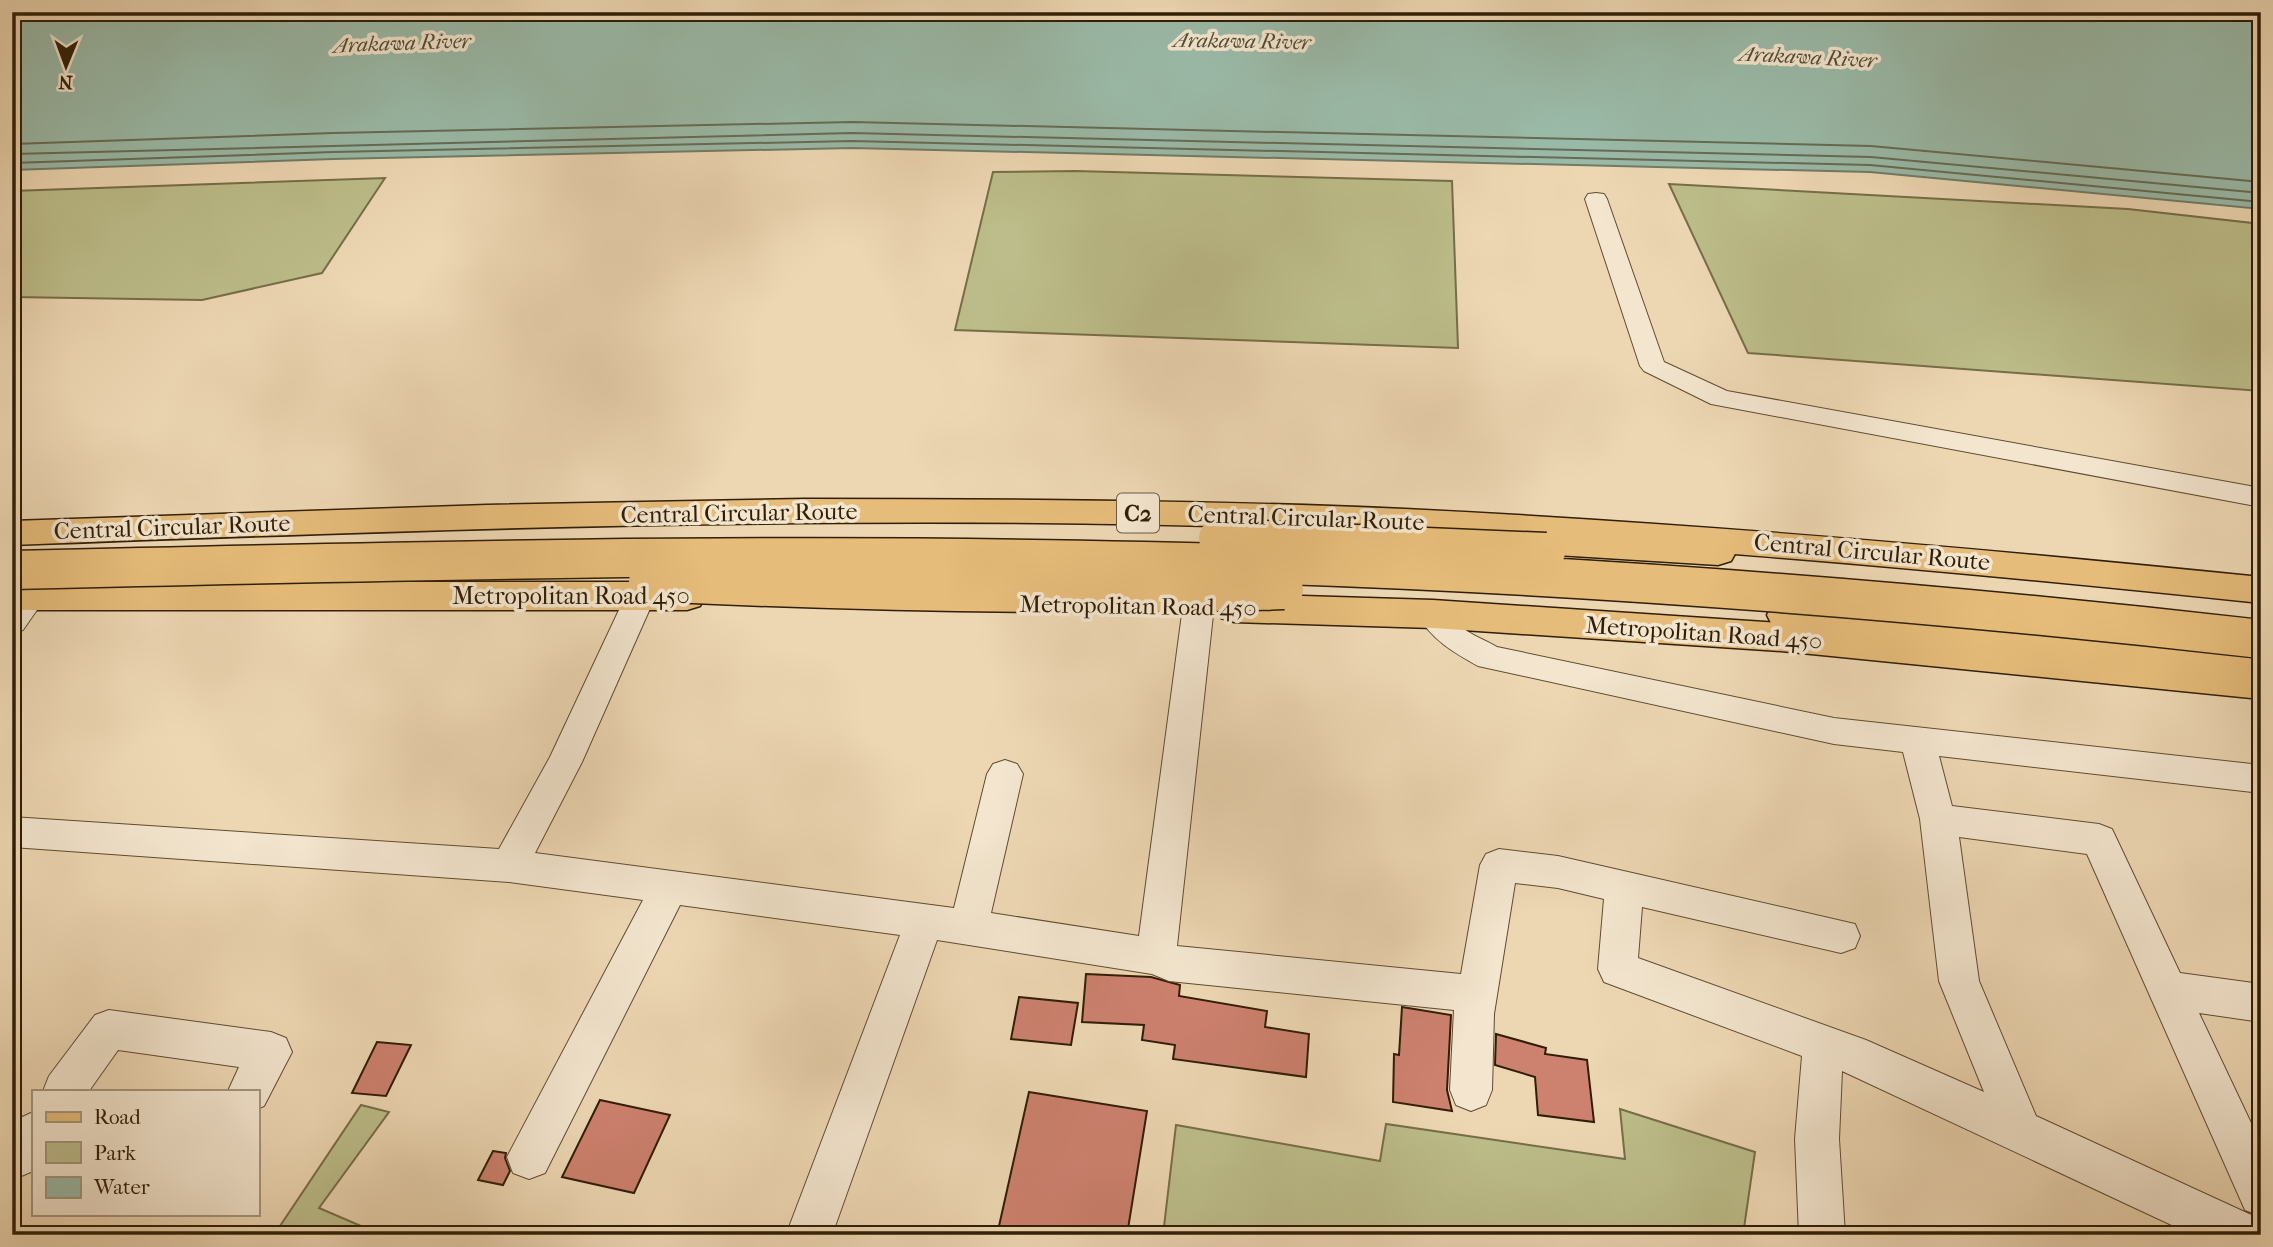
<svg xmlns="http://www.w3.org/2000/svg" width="2273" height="1247" viewBox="0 0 2273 1247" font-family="'IM FELL French Canon',serif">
<rect width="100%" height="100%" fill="#edd7b3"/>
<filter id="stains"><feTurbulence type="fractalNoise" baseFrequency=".00286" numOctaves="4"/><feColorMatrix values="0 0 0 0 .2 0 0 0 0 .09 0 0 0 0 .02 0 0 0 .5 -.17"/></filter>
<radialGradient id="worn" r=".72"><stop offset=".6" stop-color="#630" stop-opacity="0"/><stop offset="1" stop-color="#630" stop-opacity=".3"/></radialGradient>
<path fill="#bcbd8a" stroke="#766e48" stroke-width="2" d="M1075 171 1452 181 1458 348 955 330 993 172Z
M385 178 322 273 202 300 12 297V191Z
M1669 184 2128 209 2261 224V391L1748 353Z
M361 1105 389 1112 319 1208 382 1235H274Z
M1620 1109 1755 1152 1743 1235H1163L1176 1125 1380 1161 1386 1124 1625 1159Z"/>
<path fill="#9abaa8" stroke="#707c67" stroke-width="2" d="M12 12H2261V209L1870 172 852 148 333 159 12 170Z"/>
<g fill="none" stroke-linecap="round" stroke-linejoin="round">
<path stroke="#656c56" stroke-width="2" d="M12 144 333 133 852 122 1871 146 2261 182
M12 154 852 133 1871 157 2261 193
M12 163 333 152 852 141 1870 165 2261 202"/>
</g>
<path fill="#cd816f" stroke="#301e05" stroke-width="2" d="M1086 974 1151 977 1180 985 1179 996 1267 1011 1265 1027 1309 1034 1306 1077 1173 1059 1175 1045 1142 1040 1144 1025 1082 1022Z
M1019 997 1078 1003 1071 1045 1011 1039Z
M1402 1007 1451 1015 1447 1090 1452 1111 1393 1102 1394 1054 1399 1055Z
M1496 1034 1546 1048 1545 1054 1587 1060 1594 1122 1538 1115 1535 1077 1495 1065Z
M377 1042 411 1045 386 1096 352 1093Z
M1029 1092 1147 1111 1127 1235H997Z
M600 1100 670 1115 634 1193 562 1177Z
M493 1151 506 1153 505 1158 510 1171 503 1185 478 1180Z"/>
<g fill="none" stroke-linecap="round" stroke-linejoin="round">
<g stroke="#5f4c30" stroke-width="2">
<path id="minor" d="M1596 193 1604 194 1607 199 1664 362 1727 391 2261 488V507L1711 404 1644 371 1640 366 1585 199 1588 194Z
M1203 558 1214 561 1218 569 1177 946 1461 974 1480 865 1486 854 1499 849 1558 856 1855 924 1860 936 1855 948 1841 953 1642 907 1638 958 1866 1040 1984 1092 1939 981 1920 819 1903 752 1834 744 1478 666C1453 652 1432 640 1417 614L1422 606C1450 598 1448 618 1467 631 1476 637 1487 641 1497 647L1834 718 2261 765V793L1939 756 1952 806 2099 824 2112 829 2180 973 2261 984V1022L2199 1013 2261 1144V1216L2245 1210 2087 854 1959 837 1979 981 2036 1116 2260 1219 2261 1235H2193L1842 1071 1839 1139 1845 1235H1799L1795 1139 1802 1056 1604 982 1598 969 1604 899 1558 888 1515 883 1494 1014 1492 1090 1486 1105 1471 1111 1456 1105 1450 1090 1454 1010 1169 981 1152 974 937 940 832 1235H786L900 935 680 905 545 1173 529 1179 513 1173 507 1157 643 900 509 882 12 847V817L499 849 550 757 626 595 630 587 641 584 652 587 656 595 582 762 535 853 954 908 987 774 993 764 1005 760 1017 764 1023 774 991 913 1139 936 1188 569 1192 561Z
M45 566 56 569 60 577 23 630 12 633V599L34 569Z
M109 1010 271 1032 286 1038 292 1052 264 1106 257 1109V1091H228L239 1067 118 1050 89 1091H43L49 1076 95 1015Z
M33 1112V1171L19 1177 12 1174V1127L18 1119Z"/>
</g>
<g stroke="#301e05" stroke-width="3">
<path id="major" d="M1509 528 1718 539 1731 543 1736 552 1731 561 1718 565 1509 552 1496 549 1491 540 1496 531Z
M12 582H687L700 586 706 596 700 606 687 610H12Z
M1234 594 1433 600 1781 623 2261 669V699L1781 651 1433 628 1234 622 1221 618 1215 608 1221 598Z"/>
</g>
<g stroke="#301e05" stroke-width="3">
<path id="highway" d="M804 499C1004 499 1205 500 1405 509 1691 523 1976 548 2261 577V603C1934 569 1607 539 1279 528 857 514 434 529 12 545V521L487 505Z
M1786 601 2261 651V681L1786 629 1772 625 1767 615 1772 605Z"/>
</g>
<use href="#minor" fill="#f3e5ce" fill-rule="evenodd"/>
<use href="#major" fill="#e6bc7a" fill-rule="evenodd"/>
<use href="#highway" fill="#e6bc7a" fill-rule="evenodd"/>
<g stroke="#301e05" stroke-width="41" stroke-linecap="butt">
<path id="highway-bridge" d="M1218 538 1546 552
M12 570C389 561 766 552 1144 561 1517 569 1890 597 2261 639
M648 582C860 592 1072 597 1284 590"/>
</g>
<use href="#highway-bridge" stroke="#e6bc7a" stroke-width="38"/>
</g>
<g text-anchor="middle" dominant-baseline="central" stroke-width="7" stroke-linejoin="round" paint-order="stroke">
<g font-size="21" font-style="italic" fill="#504d36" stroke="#f3e5ce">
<text transform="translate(1242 41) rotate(1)">Arakawa River</text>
<text transform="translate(402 43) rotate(-2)">Arakawa River</text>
<text transform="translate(1808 57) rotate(3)">Arakawa River</text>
</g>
<rect fill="#f3e5ce" stroke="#6a5a41" stroke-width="2" x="1117" y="493.5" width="42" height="39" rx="5"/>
<g font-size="23" font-weight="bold" fill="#301e05">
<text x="1138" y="513">C2</text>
</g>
<g font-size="24" fill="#301e05" stroke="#f3e5ce">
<text transform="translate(739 513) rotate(-1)">Central Circular Route</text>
<text transform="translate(1306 518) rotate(2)">Central Circular Route</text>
<text transform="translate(172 527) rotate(-2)">Central Circular Route</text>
<text transform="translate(1872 552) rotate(5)">Central Circular Route</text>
<text x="571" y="596">Metropolitan Road 450</text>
<text transform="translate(1138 606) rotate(1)">Metropolitan Road 450</text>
<text transform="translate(1704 633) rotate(4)">Metropolitan Road 450</text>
</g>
</g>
<rect width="2273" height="1247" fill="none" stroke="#edd7b3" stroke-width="42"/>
<rect x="14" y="14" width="2245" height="1219" fill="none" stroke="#301e05" stroke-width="3.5"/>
<rect x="21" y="21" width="2231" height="1205" fill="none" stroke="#301e05" stroke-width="2"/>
<rect x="32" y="1090" width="228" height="126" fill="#f3e5ce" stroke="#a5957e" stroke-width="2"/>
<rect x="46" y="1112" width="35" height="10" fill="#e6bc7a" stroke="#a5957e" stroke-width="2"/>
<text x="94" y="1124" font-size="21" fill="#301e05">Road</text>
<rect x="46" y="1142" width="35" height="21" fill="#bcbd8a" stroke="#a5957e" stroke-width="2"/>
<text x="94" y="1160" font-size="21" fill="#301e05">Park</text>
<rect x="46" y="1177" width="35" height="21" fill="#9abaa8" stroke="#a5957e" stroke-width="2"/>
<text x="94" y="1194" font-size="21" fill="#301e05">Water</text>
<g transform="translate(66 66) rotate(181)" stroke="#f3e5ce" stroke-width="5" paint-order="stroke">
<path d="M0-5L12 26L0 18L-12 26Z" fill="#301e05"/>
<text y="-10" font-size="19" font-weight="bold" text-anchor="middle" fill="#301e05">N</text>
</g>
<rect width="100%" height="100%" filter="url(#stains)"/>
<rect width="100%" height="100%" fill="url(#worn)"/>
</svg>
